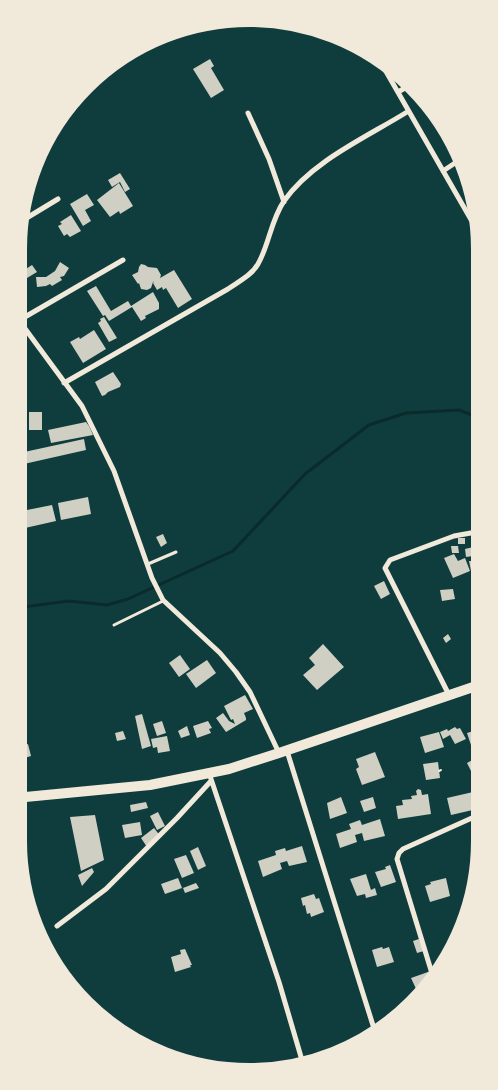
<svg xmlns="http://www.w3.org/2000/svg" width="498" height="1090" viewBox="0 0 498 1090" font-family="Manrope,sans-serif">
<rect width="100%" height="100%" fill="#0f3d3e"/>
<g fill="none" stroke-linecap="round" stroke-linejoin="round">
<path stroke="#0a2a2b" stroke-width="3" d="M15 608 69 601 107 605 128 599 233 551 305 474 369 425 406 413 459 410 482 419"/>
</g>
<path fill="#cfcfc3" d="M210 59 214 66 211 68 224 90 211 98 193 69Z
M120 173 130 189 125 192 120 182 112 187 108 180Z
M119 183 133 206 120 214 119 211 110 217 97 200Z
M87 194 94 205 85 210 91 221 83 226 70 204Z
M71 215 81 231 70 237 67 234 64 236 58 226 62 224 60 222Z
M60 262 69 268 64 276 60 277 62 280 52 286 50 284 46 286 37 287 36 277H46L55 271Z
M141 264 145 265 148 267 157 268 161 275 160 278 174 270 192 299 178 308 166 288 163 290 162 287 157 290 153 283 154 281 153 282 151 288 147 290 141 289 139 283 138 284 132 275 138 272 139 267Z
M32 265 37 272 22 281 18 274Z
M96 286 111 311 128 301 131 306 153 292 159 303V309L145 316 146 318 141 321 132 307 109 321 105 315 103 316 87 291Z
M104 317 117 338 109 342 98 323 101 321 100 319Z
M94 330 106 349 83 363 70 342 79 337 80 339Z
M113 372 121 384 120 387 108 392 105 395 102 396 95 382Z
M29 412H42V430H29Z
M86 422 89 426 93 435 51 443 48 430Z
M84 439 86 450 15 466V454Z
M88 497 91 514 61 520 58 503Z
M52 505 56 521 25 528 22 511Z
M163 534 167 543 161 547 156 537Z
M458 538H465V544H458Z
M482 545V569L471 571 469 561H473V556L466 557 465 549Z
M451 546H458L459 553H452Z
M454 554 458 561 465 558 470 571 453 578 444 558Z
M384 581 390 594 381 599 374 586Z
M453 589 455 599 442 601 440 590Z
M448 634 451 639 446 643 443 638Z
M323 644 344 667 317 690 303 675 315 665 309 658Z
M180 655 190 669 179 677 169 663Z
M207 660 216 673 196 688 186 674Z
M245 695 253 709 244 713 246 718V720L226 732 216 718 223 713 229 721 235 724 233 719 231 720 224 706Z
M142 714 151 746 142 749 135 716Z
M162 721 166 733 157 736 153 724Z
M208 721 212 728 209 729 211 733 197 738 193 726Z
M187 726 190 735 181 738 178 731Z
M455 727 457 729 460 728 466 739 455 744 450 735 443 739 440 732 447 729 448 731Z
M483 728V744L472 748 467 733Z
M123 731 126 739 117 741 115 733Z
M439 732 444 747 425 753 420 737Z
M167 736 170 751 158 753 157 747 153 748 151 739Z
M28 744 31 756 15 761V748Z
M375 752 385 777 362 785 356 769 359 767 356 759Z
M481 755 483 769 473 775 467 763Z
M438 762 440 778 426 780 423 764Z
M418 789 421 790 422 795 428 794 431 814 398 819 396 806 403 805 402 800 412 799 411 796 417 795 416 791Z
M473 792 477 809 451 815 447 798Z
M341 797 347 813 330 819 327 803Z
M373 797 376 808 364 812 360 801Z
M146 802 148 808 131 812 130 805Z
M158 812 165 826 157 830 150 816Z
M95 815 104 860 81 871 70 817Z
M380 819 385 836 364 841 362 833 355 835 357 842 340 848 336 834 351 829 349 824 360 820 362 825Z
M140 822 142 835 125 838 122 825Z
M154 828 161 837 147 847 141 838Z
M302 846 307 862 289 866 287 861 280 863 282 869 263 877 258 861 276 855 275 851 285 848 286 851Z
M198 847 206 866 198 870 190 851Z
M186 855 194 873 182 878 174 859Z
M390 865 396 882 381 887 375 872 386 869 385 867Z
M92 868 94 872 82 886 78 875Z
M366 874 371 890 375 888 377 895 366 898 365 894 357 896 350 879Z
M178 878 182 888 165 894 161 884Z
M446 878 450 896 430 902 425 886 431 884 430 882Z
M196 883 199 888 185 893 183 888Z
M314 894 316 899 319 898 324 912 311 917 310 913 307 914 305 905 303 906 301 898Z
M419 939 424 951 417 953 413 941Z
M382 947 383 949 389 947 394 962 377 967 372 950Z
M185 949 192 965H190L191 967 175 972 171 957 181 954 180 950Z
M428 972 432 984 429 989 418 993 411 978Z"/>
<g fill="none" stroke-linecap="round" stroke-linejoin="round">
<path stroke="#f1e9da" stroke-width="2" d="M439 771 441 770"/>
<path stroke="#f1e9da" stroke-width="3" d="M148 564 176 552
M114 625 163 601"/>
<path stroke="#f1e9da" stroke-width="5" d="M376 54 481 237
M398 92 412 84
M248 113 269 159 284 202
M443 171 464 157
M470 218 480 213
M20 222 58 199
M15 315 82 406 114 471 152 578 163 600 220 653 236 672 250 692 279 753
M18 321 123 260
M64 383 228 289C238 282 252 275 258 264 269 245 271 220 284 201 312 161 367 137 407 112
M479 685 483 695
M449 695 385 568 390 560 454 536 482 531
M287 751 376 1035
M209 773 279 982 304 1067
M57 926 106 889 177 818 211 781
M434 980 397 859 399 853 403 849 483 813"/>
<path stroke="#f1e9da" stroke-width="10" d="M15 798 150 785 229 769 279 753 482 684"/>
</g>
<path d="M0 0H498V1090H0ZM249 24H249A225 225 0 0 1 474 249V841A225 225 0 0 1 249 1066H249A225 225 0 0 1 24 841V249A225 225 0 0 1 249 24Z" fill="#f1e9da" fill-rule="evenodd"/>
<path fill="none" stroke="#f1e9da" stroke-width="6" d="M249 24H249A225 225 0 0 1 474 249V841A225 225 0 0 1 249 1066H249A225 225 0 0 1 24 841V249A225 225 0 0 1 249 24Z"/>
</svg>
